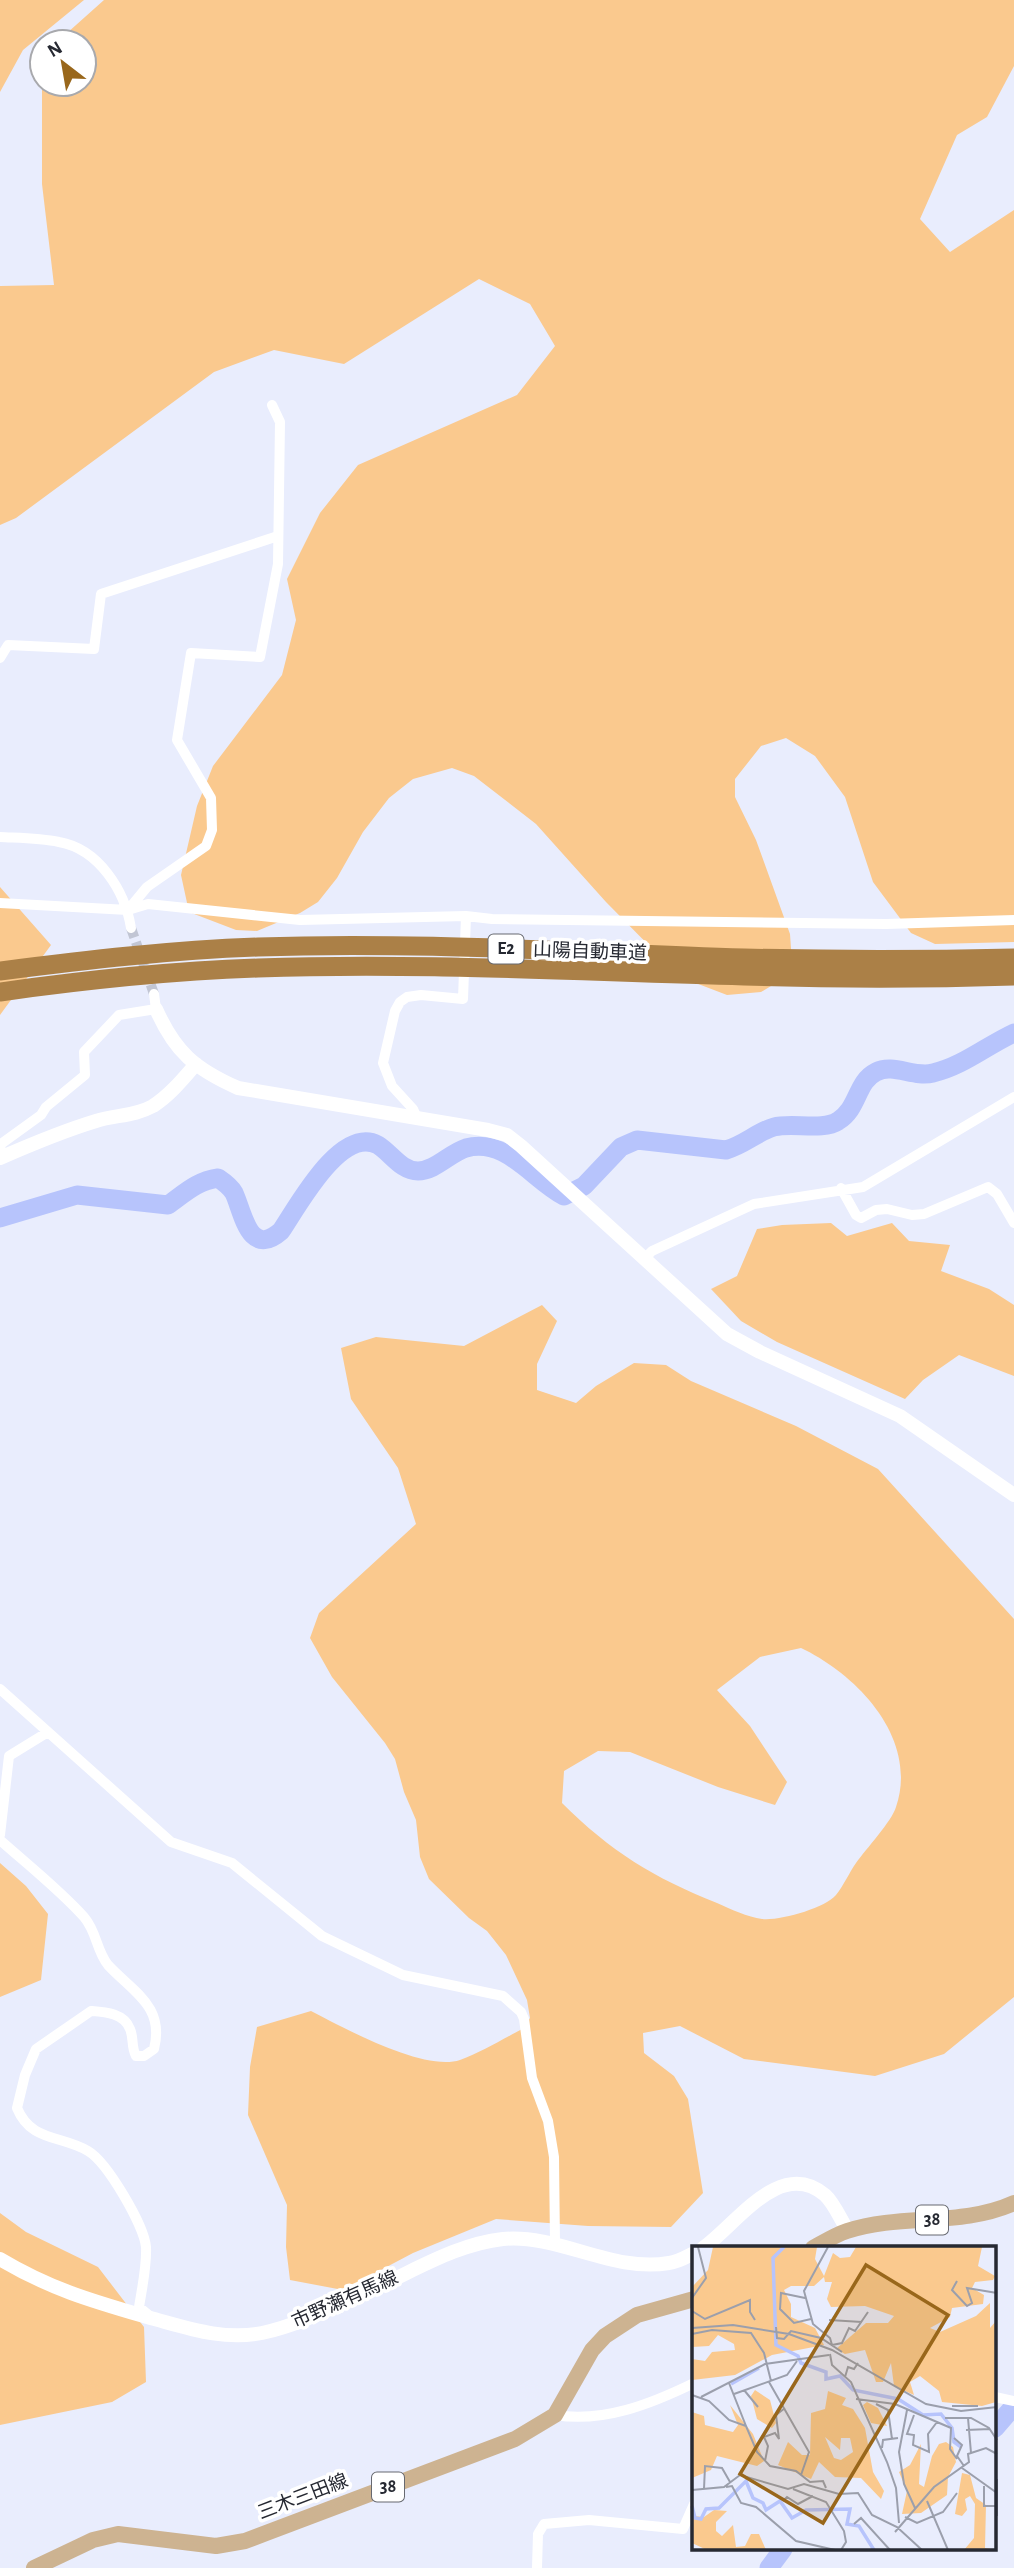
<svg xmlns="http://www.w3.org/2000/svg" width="1014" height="2568" viewBox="0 0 1014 2568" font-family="'Alegreya Sans','Noto Sans JP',sans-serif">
<rect width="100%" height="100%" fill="#e9edfd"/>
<path fill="#fac98e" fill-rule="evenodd" d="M0 0H84L23 50 0 92Z
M104 0H1014V66L987 117 957 135 920 219 950 252 1014 210V942L935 944 911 933 873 882 845 797 815 756 786 738 761 746 735 779V797L756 840 790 934 792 963 776 983 761 992 727 995 680 977 606 902 536 824 474 776 452 768 413 779 389 798 363 832 337 878 318 902 300 913 257 931 236 930 189 912 181 875 197 806 213 766 282 675 296 620 287 579 320 513 358 465 517 395 555 346 530 304 479 279 344 364 274 350 214 372 16 518 0 525V286L54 285 42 184V84H84V42H57Z
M0 887 51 945 0 1015Z
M831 1223 847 1236 892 1223 909 1241 950 1245 941 1271 989 1289 1014 1305V1376L959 1355 923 1380 905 1399 777 1342 741 1321 711 1289 737 1276 757 1229 782 1225Z
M542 1305 557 1321 537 1364V1390L576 1403 596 1386 634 1363 666 1365 691 1381 796 1426 878 1469 1014 1619V1997L944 2054 875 2076 744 2059 680 2026 643 2033 644 2053 674 2076 688 2099 703 2193 671 2227 588 2226 496 2219 413 2253 343 2290 290 2280 286 2247 287 2205 248 2115 250 2067 257 2027 311 2011C344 2028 424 2072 460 2060 482 2052 503 2039 524 2028L530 2018 527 2000 506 1955 487 1931 469 1918 429 1879 420 1857 416 1820 404 1792 395 1759 385 1743 332 1677 310 1638 319 1613 416 1524 398 1468 351 1399 341 1348 376 1337 464 1346ZM801 1648C858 1675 919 1739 896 1807 892 1821 866 1849 856 1863 849 1873 844 1885 836 1895 825 1908 780 1921 762 1919 748 1917 730 1909 717 1903 654 1878 610 1851 562 1803L564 1771 598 1751 630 1752 718 1787 775 1805 787 1782 750 1726 717 1690 760 1657Z
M0 1863 26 1886 48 1914 41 1980 0 1997Z
M0 2213 26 2232 98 2267 144 2327 146 2382 112 2402 0 2425Z"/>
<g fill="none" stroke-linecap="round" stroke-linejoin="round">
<path stroke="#b7c4fc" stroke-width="19" d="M0 1218 77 1195 168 1205C185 1193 197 1181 218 1178 224 1182 230 1186 234 1193 243 1212 249 1259 281 1231 298 1206 341 1125 378 1145 391 1153 401 1171 418 1171 435 1171 450 1153 466 1148 506 1137 533 1180 564 1196L584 1186 621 1147 637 1140 726 1150C744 1145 757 1132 774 1127 791 1122 823 1131 838 1121 859 1108 856 1082 876 1072 893 1063 914 1078 933 1073 963 1066 986 1046 1014 1033
M995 2428 1014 2406
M769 2568 783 2549"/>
<path stroke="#c2c6d4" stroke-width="10" stroke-dasharray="10 5" stroke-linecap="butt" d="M131 928 154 994"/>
<path stroke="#fff" stroke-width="10" d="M0 658 8 645 94 649 101 594 278 536
M0 837C19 838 40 838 59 842 99 849 125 891 131 928
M0 903 128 910 148 904 300 920 466 916 492 919 886 924 1014 920
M128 910 147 887 206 846 212 830 211 798 177 740 191 653 260 657 278 564 280 422 272 405
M417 1118 413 1109 392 1086 383 1063 395 1011 400 1002 407 997 421 995 463 999 466 916
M0 1150 1 1144 41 1115 46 1107 85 1075 84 1052 119 1015 156 1009 154 994
M841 1188 856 1215 861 1218 876 1210 887 1209 912 1215 924 1214 988 1187 997 1194 1014 1223
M644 1259 652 1251 754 1204 863 1187 1014 1097
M0 1689 171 1842 232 1863 322 1936 403 1975 503 1996 521 2012 524 2019 532 2078 548 2121 554 2157 555 2244
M0 1835 9 1756 48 1732
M0 1840C27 1864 61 1891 84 1917 97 1932 96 1950 108 1965 133 1992 165 2006 154 2049L144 2056H136C131 2047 134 2038 130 2029 124 2013 105 2012 91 2011L36 2049 25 2075 17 2108C31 2142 61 2135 88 2151 107 2162 144 2225 146 2247 147 2266 142 2288 139 2307L150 2316
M995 2397 1014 2401
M555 2415C603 2423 651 2404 694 2383
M537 2568 538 2534 544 2524 589 2520 683 2529 694 2504"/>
<path stroke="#fff" stroke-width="14" d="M156 1009C175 1052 195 1069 238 1088L488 1130 507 1135 521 1146 727 1334 760 1352 900 1416 1014 1495
M0 1158C32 1144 63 1131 96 1121 116 1115 135 1116 153 1106 170 1095 183 1079 196 1064
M703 2248C736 2225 780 2157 825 2195 834 2203 841 2220 848 2231
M0 2259C50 2289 92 2301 147 2317 185 2327 222 2341 262 2333 301 2325 338 2304 375 2288 416 2270 457 2244 503 2239 560 2234 612 2273 669 2263 678 2262 686 2257 694 2253"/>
<path stroke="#cdb391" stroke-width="16" d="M813 2248C824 2242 835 2235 847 2231 902 2213 961 2227 1014 2203
M34 2568 93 2540 118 2534 216 2546 245 2541 515 2439 555 2415 592 2350 605 2336 637 2315 694 2299"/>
<path stroke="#ab8047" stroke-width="19" d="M0 971C86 960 172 950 258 947 420 941 582 953 744 958 834 960 924 960 1014 958
M0 992C85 980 172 971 258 968 420 962 582 972 744 976 834 979 924 979 1014 976"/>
</g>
<g text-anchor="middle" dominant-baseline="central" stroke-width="7" stroke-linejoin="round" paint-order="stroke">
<g fill="#fff" stroke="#676970" stroke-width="2">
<rect x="488.5" y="934.5" width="35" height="29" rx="5"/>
<rect x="916" y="2205.5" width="32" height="29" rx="5"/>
<rect x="372" y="2472.5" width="32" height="29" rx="5"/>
</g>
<g font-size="18" font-weight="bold" fill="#262932">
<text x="506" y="949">E2</text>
<text x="932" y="2220">38</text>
<text x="388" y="2487">38</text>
</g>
<g font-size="19" fill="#262932" stroke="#fff">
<text transform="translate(590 952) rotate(2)">山陽自動車道</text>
<text transform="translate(345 2300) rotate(-24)">市野瀬有馬線</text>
<text transform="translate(303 2497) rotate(-21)">三木三田線</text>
</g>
</g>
<g transform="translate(692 2246)">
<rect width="304" height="304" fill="#e9edfd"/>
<path d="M21 1H125L123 13 132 30 141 7 148 12 158 11 164 1H290L286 20 303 30 301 34 283 36 280 42 292 49 291 58 260 62 258 71 238 82 248 86 284 70 298 57V82L304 75V156L290 160 250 156 247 145 228 130 218 136 222 149 202 140 199 117 191 136H184L173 104 153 108 144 103 174 77H196L202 70 173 60 139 61 135 53 140 36H133L132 31 122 40H99L92 44 99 58V71L123 82 132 99 80 109 43 129 0 134V113L13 115 20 106 43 104 42 98 26 89 17 100 0 101V41L16 24ZM63 144 78 154 84 177 80 182 65 173 59 150ZM136 145 154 152 150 159 161 163 173 182 181 226 192 245 189 253 169 232 143 231 127 216 119 233 86 219 96 196 110 209H118L119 167 133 163ZM133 191 148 204 149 192H158L161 206 149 214 142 212ZM175 156 186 162 195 180 179 177 171 159ZM38 159 61 188 72 215 65 220 25 210 19 224 0 232V166L12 170 13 179 41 186 46 179ZM254 196 261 201 264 216 256 231 255 249 229 267 210 268 215 245 207 226 218 219 229 198 227 238 232 241 240 210 247 198ZM270 227 278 229 284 252 294 259 293 302 304 304H272L282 292 283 258 278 250 273 253 275 264 270 270 263 268ZM22 264 35 265 24 276V285L30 290 41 279 44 301 53 300 59 288H67L74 304H15L0 297V270L12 271Z" fill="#fac98e" fill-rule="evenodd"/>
<path fill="none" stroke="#b7c4fc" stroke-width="3.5" d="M92 1 81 12 84 99 106 110 109 117 134 126V133L148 130 161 144 206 153 231 169 249 168 260 182 262 196 269 201M39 138 67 122M0 260 3 272 9 273 14 263 27 262 54 235 61 252 71 257 74 264 88 255 100 272 114 264 158 263 155 278 167 280 182 304"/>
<path fill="none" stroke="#9b9fac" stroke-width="2" d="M136 1 112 45 121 78 138 92 140 99M265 35 260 44 275 60 280 57 275 42 305 47M0 52 14 32 6 1M113 52 89 47 88 63 102 77 119 73M0 65 13 73 58 54V66L63 74M137 74 170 76M84 81 85 92 92 93 99 85 129 92 150 106M0 82 41 79 97 88 140 104 234 158 269 165 305 161M0 88 20 84 59 87 72 107 79 135M140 99 150 97 157 82 163 85 176 66M138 108 140 119 159 136 195 216 204 242 207 277M153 131 156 121 162 123 166 117M77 136 117 206 109 229M37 137 54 180M52 144 66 161M42 148 95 129 105 115M0 149 17 155 37 174 54 180 65 206 78 220 104 225 118 236 131 235 134 242M9 151 73 118 137 109M164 153 203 158 259 182 258 203 265 213M184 158 196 164 200 193M260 160H286M215 164 207 206 212 238 223 262M222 169 215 188 222 189 221 199 237 206 236 188 245 176M253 172H279L297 182 305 194M276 172 279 207M274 184 298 183M262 192 270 199 265 210 272 220M190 202 191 194 206 192M73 215 76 200 72 191 83 187 87 193 84 169 93 162M270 222 305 247M305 233V270M292 240V260H305M34 241 40 240 49 257 64 261 104 295 143 304M12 243 13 220 30 222 38 236M101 243 134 256 152 285 154 296 149 304M0 244 32 241 48 229 96 243 112 238 147 248 166 247 180 269 205 281 230 304M91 255 95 251 106 258 121 250M235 255 256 304M213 271 225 277 251 266 265 247M162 278 169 272 198 304M203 286 242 241 277 216 276 208 294 202 305 208"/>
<path fill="#99671b" fill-opacity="0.15" stroke="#99671b" stroke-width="3.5" d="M174 19 256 69 131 277 48 228Z"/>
<rect width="304" height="304" fill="none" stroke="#262932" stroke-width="3.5"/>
</g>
<g transform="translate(63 63) rotate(329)"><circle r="33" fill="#ffffff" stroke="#a8a9ad" stroke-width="2"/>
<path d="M0-5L12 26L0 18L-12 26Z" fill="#99671b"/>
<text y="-10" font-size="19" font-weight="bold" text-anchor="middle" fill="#262932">N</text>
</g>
</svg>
